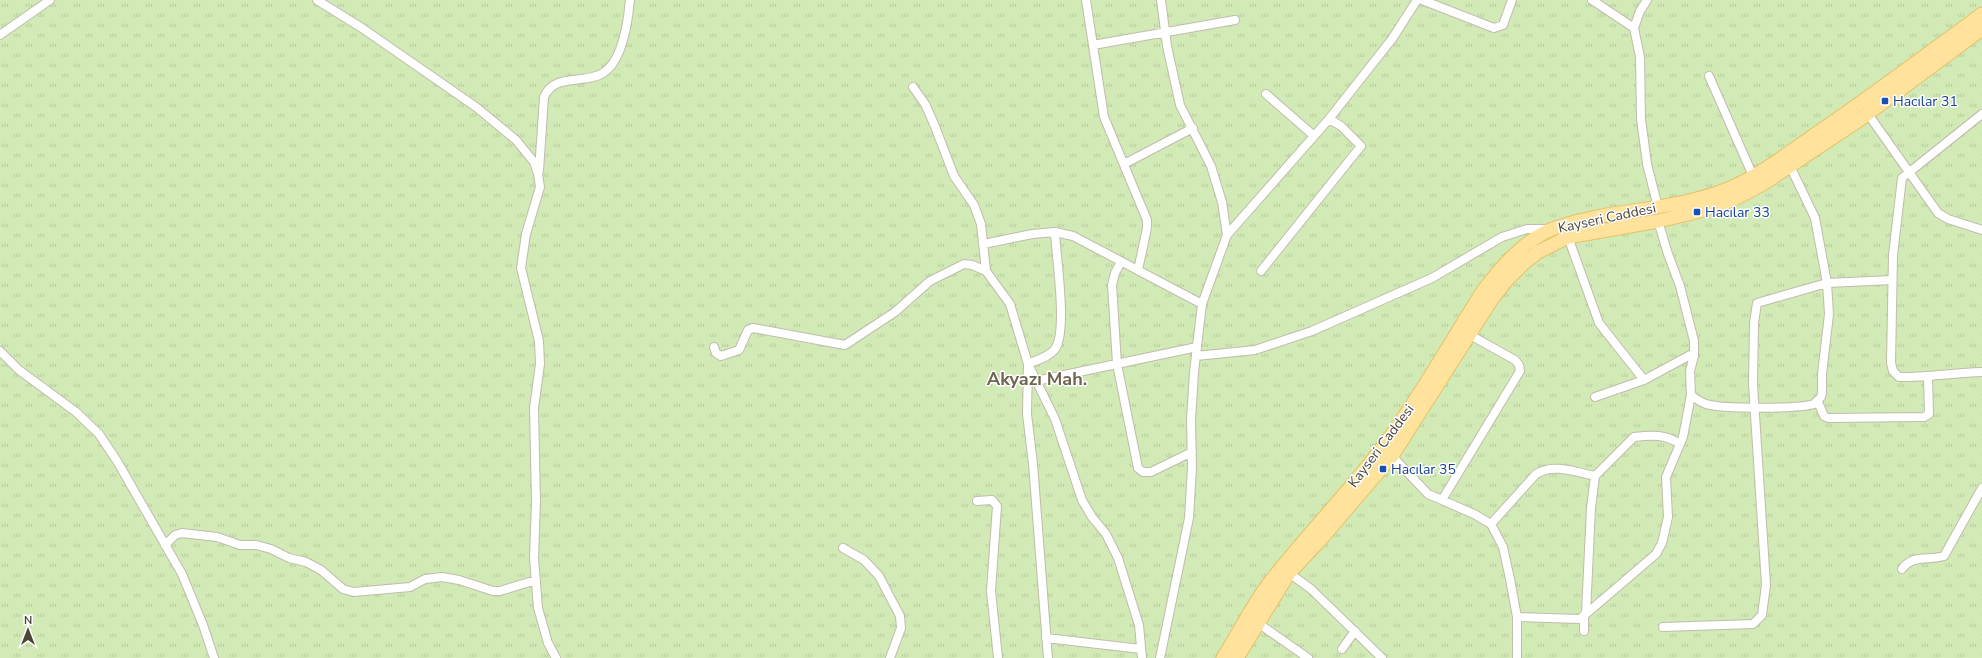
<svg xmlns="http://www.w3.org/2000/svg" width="1982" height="658" viewBox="0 0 1982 658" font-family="'Nunito Sans',sans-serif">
<defs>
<pattern id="grass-tufts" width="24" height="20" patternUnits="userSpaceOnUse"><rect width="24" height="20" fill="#d2eab5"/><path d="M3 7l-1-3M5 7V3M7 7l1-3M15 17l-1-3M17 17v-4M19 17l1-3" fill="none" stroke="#b6ca9c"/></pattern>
</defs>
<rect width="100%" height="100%" fill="#f6f3ec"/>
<path fill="url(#grass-tufts)" d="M0 0H1982V658H0Z"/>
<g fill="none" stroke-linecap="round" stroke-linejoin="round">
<g stroke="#c2bbae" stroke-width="10">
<path id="minor" d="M317 0 362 28 476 107 516 140 534 162 538 174 540 187 526 234 521 268 539 341 540 364 534 408 536 501 534 558 538 608 548 643 556 658
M1086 0 1104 117 1147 220V228L1138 270
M1161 0 1167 46 1180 105 1211 166 1222 202 1227 235
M1422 0 1494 28 1503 25 1512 0
M1592 0 1634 28 1640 57 1641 119 1647 164 1658 207
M1634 28 1640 11 1647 0
M0 35 50 0
M1093 45 1235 20
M1709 76 1753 176
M913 87 925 104 934 124 954 176 974 205 981 224 986 271
M1266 94 1313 135
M1868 114 1938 213 1948 219 1982 230
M1982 114 1902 178 1893 255 1891 363 1893 371 1899 377C1927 377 1954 373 1982 372
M1124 164 1193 128
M539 171 544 97C555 72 584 85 603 73 623 61 628 21 630 0
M1568 237 1599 323 1644 380 1694 353
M984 244 1032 234 1055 232 1073 236 1202 304
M1121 262 1115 273 1112 285 1117 364 1138 468 1143 472H1151L1192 452
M1261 271 1361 146 1341 126 1329 119
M714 347 716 353 721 356 739 350 748 330 753 328 845 345 895 312 930 281 964 264 972 265 986 271 1010 304 1028 364 1055 419 1082 500 1092 517 1106 534 1118 558 1139 625 1142 658
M0 351 19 370 76 412 99 434 117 461 182 574 203 625 214 658
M1196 356 1255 350 1312 331 1432 278 1502 237 1527 229H1549
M1036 381 1197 347
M1691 395C1696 399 1700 402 1706 404 1722 409 1798 409 1814 404L1821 397 1822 393V374L1829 314 1827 283 1892 280
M1595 397 1644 380
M1818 402 1824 416 1828 418 1924 417 1929 414 1928 377
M1392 456 1428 494 1474 514 1491 524 1503 547 1510 579 1517 617V658
M1442 500 1520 371 1519 365 1515 360 1470 335
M977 501 992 500 997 506 991 591 998 658
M1491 524 1536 474C1554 463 1575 472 1595 476
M165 545 175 535 182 533 217 537 240 545H256L271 549 289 558 306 562 321 570 343 589 354 592 410 587 425 579 442 577 459 580 493 591H500L536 580
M843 548 864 560 879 576 900 616 901 628 890 658
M1902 569C1913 554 1928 561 1944 556L1982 488
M1289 573 1311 589 1382 658
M1586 613 1591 508 1595 476 1634 437C1652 435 1665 434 1680 444
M1584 615V631
M1517 617 1580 619 1656 554 1662 543 1668 517 1666 477 1683 437 1691 395 1690 371 1694 356V341L1680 286 1668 254 1658 221
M1258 623 1308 658
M1663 627 1753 624 1762 615 1766 585 1753 384 1754 323 1757 303 1827 283 1815 218 1790 166
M1046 638 1141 649
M1342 649 1355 631
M1048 658 1033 464 1027 414 1028 364C1037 360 1049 357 1055 349 1068 331 1056 257 1055 232
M1160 658 1189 518 1192 468 1191 420 1194 372 1202 304 1227 235 1329 119 1392 39 1417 0"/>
</g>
<g stroke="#e6c16a" stroke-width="15">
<path id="primary" d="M1223 658C1238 634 1251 608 1267 586 1305 536 1350 492 1387 441 1422 394 1451 341 1483 291 1501 267 1525 239 1555 228 1614 207 1681 212 1739 184 1764 172 1787 154 1810 138 1869 98 1925 56 1982 14
M1237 658 1289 573 1322 538 1392 456 1492 299 1507 280 1523 264 1538 252 1568 237 1658 221 1697 212 1733 200 1763 184 1862 118 1982 29"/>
</g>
<use href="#minor" stroke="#fff" stroke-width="8"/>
<use href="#primary" stroke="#ffe39c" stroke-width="13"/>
</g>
<g fill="#1a4fb4" stroke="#fff" stroke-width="1.5">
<rect x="1881" y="97" width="8" height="8" rx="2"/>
<rect x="1693" y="208" width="8" height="8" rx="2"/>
<rect x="1379" y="465" width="8" height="8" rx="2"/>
</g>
<g text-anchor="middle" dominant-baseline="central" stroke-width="3" stroke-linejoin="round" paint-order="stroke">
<g font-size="14" fill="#164399" stroke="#fff" text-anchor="start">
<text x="1893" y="101">Hacılar 31</text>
<text x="1705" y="212">Hacılar 33</text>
<text x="1391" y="469">Hacılar 35</text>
</g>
<g font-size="14" fill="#4b4439" stroke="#fff">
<text transform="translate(1607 218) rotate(-12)">Kayseri Caddesi</text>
<text transform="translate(1381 446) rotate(-53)">Kayseri Caddesi</text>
</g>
<g font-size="18" font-weight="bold" fill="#6e6250" stroke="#fff">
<text x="1037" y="379">Akyazı Mah.</text>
</g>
</g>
<g transform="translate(28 630)" stroke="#ffffff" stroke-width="3" paint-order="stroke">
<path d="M0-3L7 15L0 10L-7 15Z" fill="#4b4439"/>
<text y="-6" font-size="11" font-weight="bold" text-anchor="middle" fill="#4b4439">N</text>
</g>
</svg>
